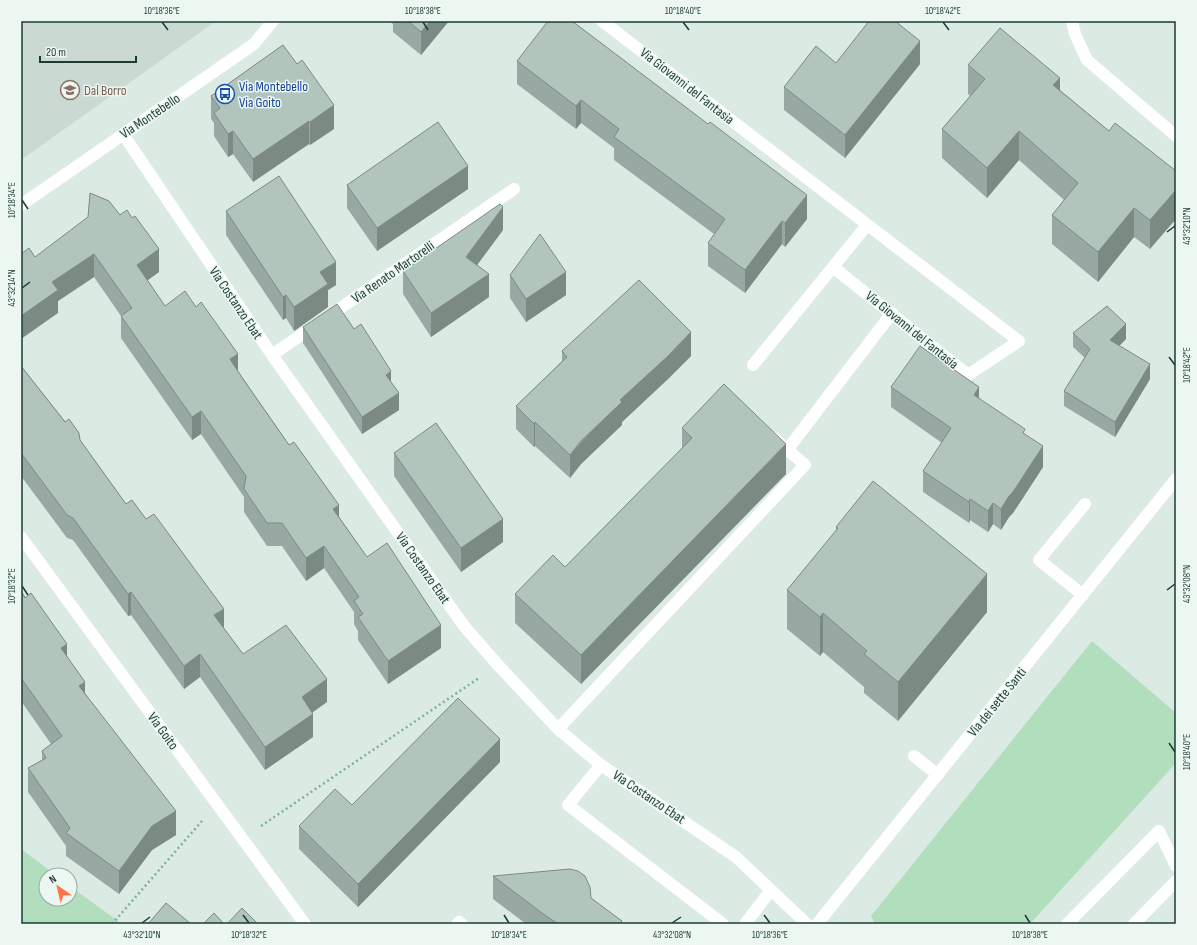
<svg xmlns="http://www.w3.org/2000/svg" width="1197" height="945" viewBox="0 0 1197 945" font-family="'Sofia Sans Condensed',sans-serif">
<rect width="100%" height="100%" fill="#dceae4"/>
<path fill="#cadad3" d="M21 21H216L21 160Z"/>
<path fill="#b1dfbe" d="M1092 641 1176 713V763L1030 924H875L871 916Z
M21 849 56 875H46V899H70V886L122 924H21Z"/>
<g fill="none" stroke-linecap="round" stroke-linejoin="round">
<path stroke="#78b2a0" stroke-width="2.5" stroke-dasharray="2 3" stroke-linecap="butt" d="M261 826 479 678
M112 924 202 821"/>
<path stroke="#fff" stroke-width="12" d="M602 21 1019 341 968 375 833 267 867 225
M1072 21 1075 34 1087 60 1176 136
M123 134 272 355 464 626 498 665 558 729 601 765 736 857 807 924
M21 205 254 44 273 21
M272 355 514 189
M753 365 833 267
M787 450 892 313
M21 537 305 924
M1083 595 1039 560 1085 504
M558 729 805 465 774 438
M914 756 938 775
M601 765 568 805 723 924
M457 924 459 922 462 924
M745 924 771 890
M817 924 1176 479
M1067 924 1159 831 1176 866
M1134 924 1176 881"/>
</g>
<path fill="#98a9a3" d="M389 21H449L421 55 393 32V24Z
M283 45 334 129 310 145 309 144 253 182 233 154 228 157 214 136V123L211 119V96Z
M1176 54V78H1175V55Z
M517 61 807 219 785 247 782 244 745 293 708 266V243L714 234 614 160V148L581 123 576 129 517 84Z
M836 63 920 64 845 158 784 110V87Z
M968 65 1060 90 1109 131 1176 171 1150 249 1134 237 1098 282 1052 244V215L1064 200 1019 160 987 198 942 158V129L970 96 968 94Z
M347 185 468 189 377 251 347 208Z
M226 211 336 285 328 290V307L294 331 286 318 283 320 226 235Z
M120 215 132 218 159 272 147 280 165 306 238 371 367 557 441 648 388 684 358 640V631L354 624V612L324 568 306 581 282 546H267L244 512V497L201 434 192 440 121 338V316L94 277 58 301V313L35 257Z
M503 230 477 265 489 297 431 337 403 294V271Z
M510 275 566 295 526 322 510 298Z
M303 327 354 329 391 382 399 410 362 434 303 343Z
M1073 333 1126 339 1119 346 1150 379 1115 437 1064 406V391L1085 358 1073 347Z
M562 351 691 356 668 379 622 422V425L581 464 570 478 535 446 534 447 516 429V406L562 361Z
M21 366 80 440 126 504 224 628 243 654 327 702 312 712 313 737 265 770 200 677 184 689 131 615 128 616 73 540 67 538 21 476Z
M891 387 979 399 1025 434 1043 467 1013 513 1009 517 1001 530 993 524 988 532 970 520 969 523 923 492V471L942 443 891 407Z
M682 428 786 474 581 684 515 623V594L565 567 682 449Z
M394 453 503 542 461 572 394 476Z
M836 527 987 612 898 721 864 693V687L823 652 820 656 787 629V590L836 531Z
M21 591 67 656 85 693 176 835 152 850 119 894 66 856V846L28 792V768L42 760V751L51 744 21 701Z
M500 762 358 907 299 849V826L352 805Z
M493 876 591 898 622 924H526L493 899Z"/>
<path fill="#7c8a84" d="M430 21H449L421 55V32Z
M920 41V64L845 158V135Z
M1060 78V107L1053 85Z
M581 100V123L576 129V106Z
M334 105V129L310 145V122Z
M309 121V144L253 182V159Z
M233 131V154L228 157V134Z
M1019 131V160L987 198V168Z
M468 166V189L377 251V228Z
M1176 190V219L1150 249V220Z
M807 195V219L785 247V223Z
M503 207V230L466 280V257Z
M1134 208V237L1098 282V252Z
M782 221V244L745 293V270Z
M159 249V272L137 288V265Z
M94 254V277L58 301V313L21 339V316L52 282Z
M336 262V285L328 290V307L294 331V307L320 272Z
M566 272V295L526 322V299Z
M489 274V297L431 337V313Z
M286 295V318L283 320V297Z
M1126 324V339L1110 355V340Z
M691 332V356L668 379 622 422V425L581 464 570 478V455L620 400Z
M238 354V377L230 359Z
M1150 364V379L1115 437V422Z
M391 371V387L386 375Z
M979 387V408L974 395Z
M399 393V410L362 434V417Z
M201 411V434L192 440V417Z
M535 422V446L534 447V424Z
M786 444V474L581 684V655Z
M1043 446V467L1013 513 1009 517 1001 530V509L1009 496Z
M970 499V520L969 523V502Z
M993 503V524L988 532V511Z
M339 505V528L333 509Z
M503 519V542L461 572V548Z
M324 546V568L306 581V558Z
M987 574V612L898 721V682Z
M131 592V615L128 616V594Z
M224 609V631L214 615Z
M823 613V652L820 656V617Z
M441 625V648L388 684V661Z
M67 644V667L61 648Z
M200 654V677L184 689V666Z
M327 679V702L302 720V697Z
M85 682V705L79 686Z
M313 714V737L265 770V747Z
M500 739V762L358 907V884Z
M176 811V835L152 850 119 894V871L152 826Z"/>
<path fill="#b1c5bd" stroke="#7c8a84" d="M408 21H430L421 32Z
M548 21H572L708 124 710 122 807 195 785 223 782 221 745 270 708 243 725 219 614 137 619 129 581 100 576 106 517 61Z
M869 21H895L920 41 845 135 784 87 816 46 836 63Z
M1000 28 1060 78 1053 85 1109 131 1115 123 1176 171V190L1150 220 1134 208 1098 252 1052 215 1078 183 1019 131 987 168 942 129 985 79 968 65Z
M283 45 297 64 302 60 334 105 310 122 309 121 253 159 233 131 228 134 214 113 220 108 211 96Z
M438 122 468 166 377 228 347 185Z
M279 176 336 262 320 272 328 284 294 307 286 295 283 297 226 211Z
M90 193 109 201 120 215 127 210 132 218 135 216 159 249 137 265 165 306 185 291 196 307 201 302 238 354 230 359 243 379 289 445 294 442 339 505 333 509 367 557 387 543 441 625 388 661 358 617 363 614 354 601 359 597 324 546 306 558 282 523H267L244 489 246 476 201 411 192 417 121 316 132 308 94 254 52 282 58 290 21 316V254L29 248 35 257 88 217Z
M500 204 503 207 466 257 489 274 431 313 403 271Z
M540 234 566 272 526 299 510 275Z
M639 280 691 332 668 356 620 400 622 402 581 441 570 455 535 422 534 424 516 406 567 357 562 351Z
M337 304 354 329 361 324 391 371 386 375 399 393 362 417 303 327Z
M1107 306 1126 324 1110 340 1150 364 1115 422 1064 391 1090 349 1073 333Z
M920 346 979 387 974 395 1025 429 1023 433 1043 446 1013 492 1009 496 1001 509 993 503 988 511 970 499 969 502 923 471 951 428 891 387Z
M21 366 65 422 69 419 79 433 80 440 126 504 132 500 146 519 154 514 224 609 214 615 243 654 286 625 327 679 302 697 313 714 265 747 200 654 184 666 131 592 128 594 73 518 67 515 21 453Z
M724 384 786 444 581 655 515 594 553 555 565 567 692 438 682 428Z
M436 423 503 519 461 548 394 453Z
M873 481 987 574 898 682 864 654 867 651 823 613 820 617 787 590 838 528 836 527Z
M21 591 25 598 31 593 67 644 61 648 85 682 79 686 176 811 152 826 119 871 66 833 70 828 28 768 46 758 42 751 62 736 21 678Z
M458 698 500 739 358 884 299 826 335 789 352 805Z
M570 869 578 871 585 876 590 887 591 898 622 921 620 924H558L542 913 493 876Z
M166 903 191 924H148Z
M242 908 258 924H227Z
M214 913 224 924H203Z"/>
<path fill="none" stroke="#1c3b33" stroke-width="1.5" d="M162 22 168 30M423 22 428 30M683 22 689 30M943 22 949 30M22 200 28 209M1167 232 1175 226M22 288 30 282M1169 357 1175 365M22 586 28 595M1167 590 1175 584M1169 743 1175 752M243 915 249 923M504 915 509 923M764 915 770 923M1025 915 1030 923M142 923 150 917M672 923 681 917"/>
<defs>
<g id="school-ring" transform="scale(1)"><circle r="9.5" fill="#ecf7f2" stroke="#8d6e63" stroke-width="1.5"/><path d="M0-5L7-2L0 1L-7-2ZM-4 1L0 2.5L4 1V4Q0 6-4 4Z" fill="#8d6e63"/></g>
<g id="bus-ring" transform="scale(1)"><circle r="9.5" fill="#ecf7f2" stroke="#1a4fb4" stroke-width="1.5"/><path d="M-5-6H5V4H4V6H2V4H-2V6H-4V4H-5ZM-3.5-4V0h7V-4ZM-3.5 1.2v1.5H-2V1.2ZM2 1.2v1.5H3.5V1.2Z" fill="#1a4fb4"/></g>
</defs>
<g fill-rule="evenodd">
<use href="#school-ring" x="70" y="90"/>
<use href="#bus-ring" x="225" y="94"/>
</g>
<g text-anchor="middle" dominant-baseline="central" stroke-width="3" stroke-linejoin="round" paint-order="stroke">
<g font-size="14" fill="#164399" stroke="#ecf7f2" text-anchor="start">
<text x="239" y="86">Via Montebello<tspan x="239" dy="16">Via Goito</tspan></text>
</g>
<g font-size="14" fill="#1c3b33" stroke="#ecf7f2">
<text transform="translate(687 86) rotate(38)">Via Giovanni del Fantasia</text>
<text transform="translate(150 116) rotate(-34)">Via Montebello</text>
<text transform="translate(393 272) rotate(-35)">Via Renato Martorelli</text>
<text transform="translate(236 303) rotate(56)">Via Costanzo Ebat</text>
<text transform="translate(912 330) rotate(39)">Via Giovanni del Fantasia</text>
<text transform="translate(423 568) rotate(55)">Via Costanzo Ebat</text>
<text transform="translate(997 702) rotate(-51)">Via dei sette Santi</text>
<text transform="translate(163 731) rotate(54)">Via Goito</text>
<text transform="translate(649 797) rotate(34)">Via Costanzo Ebat</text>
</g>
<g font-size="14" fill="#785e54" stroke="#ecf7f2" text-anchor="start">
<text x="84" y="90">Dal Borro</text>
</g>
</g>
<rect width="1197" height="945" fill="none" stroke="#ecf7f2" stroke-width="44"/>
<g transform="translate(58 887) rotate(326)"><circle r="19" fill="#ecf7f2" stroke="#99aca6"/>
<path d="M0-3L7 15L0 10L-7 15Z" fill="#ff7345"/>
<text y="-6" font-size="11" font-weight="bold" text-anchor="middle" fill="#1c3b33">N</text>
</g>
<path d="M40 56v6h96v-6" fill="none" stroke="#1c3b33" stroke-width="2"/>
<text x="46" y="56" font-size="12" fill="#1c3b33" stroke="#ecf7f2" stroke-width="3" paint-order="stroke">20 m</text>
<rect x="22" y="22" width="1153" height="901" fill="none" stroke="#1c3b33" stroke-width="1.5"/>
<g font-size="10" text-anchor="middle" fill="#1c3b33">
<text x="162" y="14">10°18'36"E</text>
<text x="423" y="14">10°18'38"E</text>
<text x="683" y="14">10°18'40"E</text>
<text x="943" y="14">10°18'42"E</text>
<text transform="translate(11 200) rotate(-90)" y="4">10°18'34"E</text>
<text transform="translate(1186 226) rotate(-90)" y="4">43°32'10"N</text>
<text transform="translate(11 288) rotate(-90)" y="4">43°32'14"N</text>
<text transform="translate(1186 365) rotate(-90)" y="4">10°18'42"E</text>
<text transform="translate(1186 584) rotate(-90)" y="4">43°32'08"N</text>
<text transform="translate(11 586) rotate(-90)" y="4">10°18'32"E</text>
<text transform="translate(1186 752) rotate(-90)" y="4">10°18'40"E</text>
<text x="142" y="938">43°32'10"N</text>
<text x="249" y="938">10°18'32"E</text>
<text x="509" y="938">10°18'34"E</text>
<text x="672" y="938">43°32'08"N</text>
<text x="770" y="938">10°18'36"E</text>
<text x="1030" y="938">10°18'38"E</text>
</g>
</svg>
